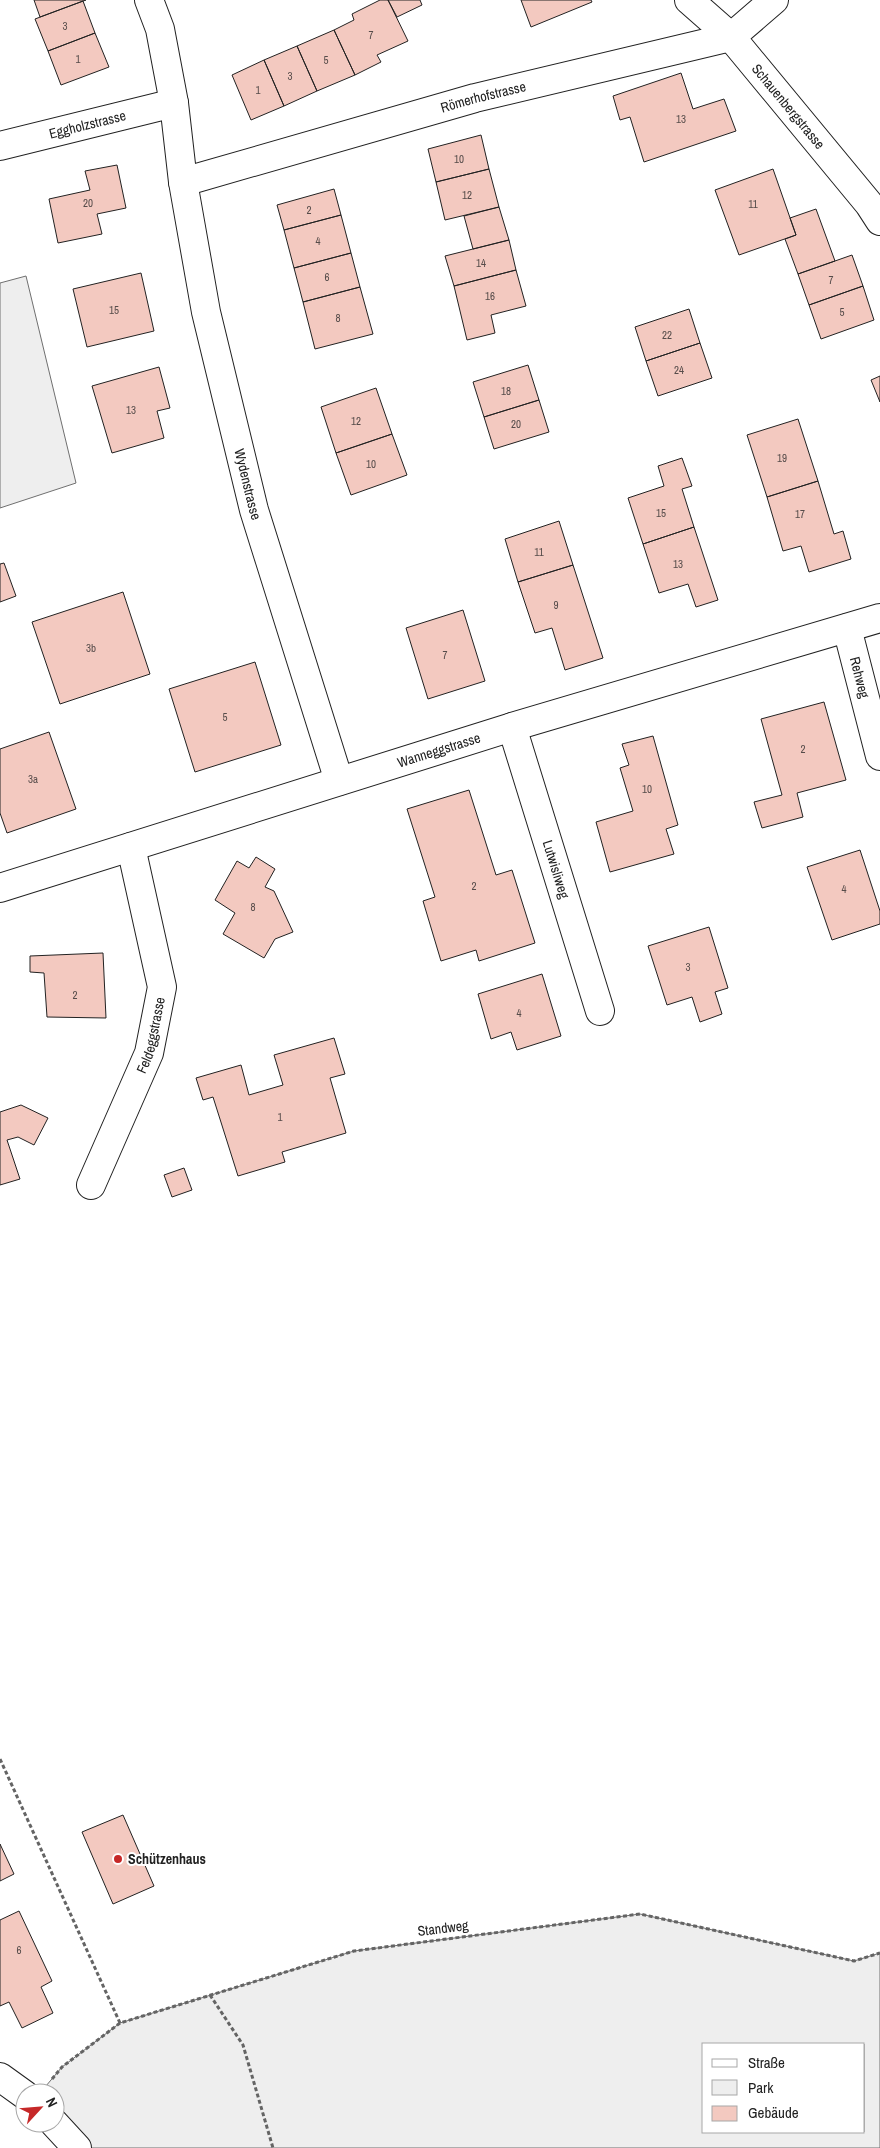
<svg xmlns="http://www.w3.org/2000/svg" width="880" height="2148" viewBox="0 0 880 2148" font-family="'Archivo Narrow',sans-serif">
<rect width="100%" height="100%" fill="#fff"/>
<path fill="#eee" stroke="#6f6f6f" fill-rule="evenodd" d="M26 276 76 483 0 508V283Z
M640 1914 854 1961 880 1953V2148H77L55 2123V2093H40L62 2067 120 2023 354 1951ZM704 2044H864V2132H704Z"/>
<path fill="#f3c9c0" stroke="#222" d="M34 0H86L40 17Z
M380 0H388L408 41 377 55 381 62 355 75 334 30 354 20 352 14Z
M388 0H420L422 5 397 17Z
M521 0H591L592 2 531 27Z
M83 1 95 33 48 51 35 19Z
M334 30 355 75 317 91 297 46Z
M95 33 109 67 61 85 48 51Z
M297 46 317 91 284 106 264 60Z
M264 60 284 106 251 120 232 75Z
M681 73 693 109 724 99 736 131 644 162 630 117 620 120 613 96Z
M481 135 489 169 436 182 428 149Z
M117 165 126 208 97 214 102 234 58 243 49 199 90 190 85 171Z
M489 169 499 207 445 220 436 182Z
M773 169 796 235 739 255 715 190Z
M334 189 341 215 284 230 277 205Z
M499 207 509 240 473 249 464 216Z
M816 209 835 261 798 274 785 239 796 235 790 218Z
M341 215 351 253 294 268 284 230Z
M509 240 516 270 454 286 445 256Z
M351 253 360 287 303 302 294 268Z
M852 255 863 286 809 305 798 274Z
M516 270 526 306 491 315 495 333 467 340 454 286Z
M141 273 154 331 87 347 73 289Z
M863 286 874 320 821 339 809 305Z
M360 287 373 334 315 349 303 302Z
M689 309 700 343 646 361 635 327Z
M700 343 712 378 658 396 646 361Z
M528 365 539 400 484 417 473 382Z
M159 367 170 408 157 411 164 438 112 453 92 386Z
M880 376V402L871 380Z
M376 388 392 434 336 453 321 407Z
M539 400 549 432 494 449 484 417Z
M798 419 818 481 767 497 747 435Z
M392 434 407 475 351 495 336 453Z
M682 458 692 486 682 489 694 527 643 544 628 498 664 486 658 466Z
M818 481 834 534 843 531 851 559 809 572 801 546 783 551 767 497Z
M559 521 573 565 518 582 505 539Z
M694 527 718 600 696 607 688 584 659 593 643 544Z
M4 563 16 596 0 602V564Z
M573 565 603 658 565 670 552 628 535 633 518 582Z
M123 592 150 674 60 704 32 622Z
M463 610 485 681 428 699 406 628Z
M255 662 281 745 195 772 169 689Z
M824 702 846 780 797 793 803 817 762 828 754 802 782 795 761 719Z
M49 732 76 809 7 833 0 813V749Z
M653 736 678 825 666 829 674 854 610 872 596 822 633 811 620 768 629 765 622 744Z
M469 790 496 875 512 870 535 943 479 961 476 950 441 961 423 901 435 897 407 809Z
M860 850 880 911V924L832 940 807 867Z
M256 857 275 869 265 887 274 891 293 932 275 939 264 958 223 934 235 913 215 900 237 861 249 868Z
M709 927 728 988 715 992 722 1014 700 1022 692 997 667 1005 648 946Z
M103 953 106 1018 47 1017 44 973 30 972V956Z
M542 974 561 1036 517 1050 511 1032 491 1039 478 994Z
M334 1038 345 1074 330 1078 346 1133 282 1152 285 1162 238 1176 213 1097 203 1100 196 1078 241 1065 249 1095 283 1085 274 1055Z
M21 1105 48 1118 34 1145 18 1137 7 1140 20 1179 0 1185V1112Z
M184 1168 192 1190 172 1197 164 1175Z
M123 1815 154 1886 113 1904 82 1832Z
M0 1844 14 1874 0 1881Z
M19 1911 52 1981 41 1987 53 2013 22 2028 9 2002 0 2006V1920Z"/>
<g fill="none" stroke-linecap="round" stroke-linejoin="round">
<g stroke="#222" stroke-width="30">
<g id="minor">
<path id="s1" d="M149 0 160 29 174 103 183 182 206 312 254 510 339 781"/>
<path id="s2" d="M689 0 731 37 869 204 880 221"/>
<path id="s3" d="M0 146 174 103"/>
<path id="s4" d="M183 182 475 98 731 37 774 0"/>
<path id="s5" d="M847 628 880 756"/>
<path id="s6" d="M512 727 600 1011"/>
<path id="s7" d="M0 888 512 727 880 618"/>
<path id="s8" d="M91 1185 149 1053 162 987 131 847"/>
<path d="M0 2077 25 2095"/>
<path d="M54 2123 77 2148"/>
</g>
</g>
<path stroke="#646464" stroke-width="3" stroke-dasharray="4 2.5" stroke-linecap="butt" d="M0 1759 120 2023
M210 1995 243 2045 273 2148
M52 2079 62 2067 120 2023 354 1951 640 1914 854 1961 880 1953"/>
<use href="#minor" stroke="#fff" stroke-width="28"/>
</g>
<circle fill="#c62828" stroke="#fff" stroke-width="2" cx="118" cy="1859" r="5"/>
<g text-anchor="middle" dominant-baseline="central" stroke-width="4" stroke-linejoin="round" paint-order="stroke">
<g font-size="11" fill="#564c4a">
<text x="65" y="26">3</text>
<text x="371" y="35">7</text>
<text x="78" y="59">1</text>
<text x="326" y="60">5</text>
<text x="290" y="76">3</text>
<text x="258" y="90">1</text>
<text x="681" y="119">13</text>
<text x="459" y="159">10</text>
<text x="467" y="195">12</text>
<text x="88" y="203">20</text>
<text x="753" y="204">11</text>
<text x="309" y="210">2</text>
<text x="318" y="241">4</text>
<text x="481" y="263">14</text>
<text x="327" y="277">6</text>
<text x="831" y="280">7</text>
<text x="490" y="296">16</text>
<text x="114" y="310">15</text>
<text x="842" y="312">5</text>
<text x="338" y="318">8</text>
<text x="667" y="335">22</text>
<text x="679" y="370">24</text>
<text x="506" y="391">18</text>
<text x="131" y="410">13</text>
<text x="356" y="421">12</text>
<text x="516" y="424">20</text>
<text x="782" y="458">19</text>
<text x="371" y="464">10</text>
<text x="661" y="513">15</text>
<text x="800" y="514">17</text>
<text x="539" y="552">11</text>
<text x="678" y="564">13</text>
<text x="556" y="605">9</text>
<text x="91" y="648">3b</text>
<text x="445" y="655">7</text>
<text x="225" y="717">5</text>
<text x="803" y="749">2</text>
<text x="33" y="779">3a</text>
<text x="647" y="789">10</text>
<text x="474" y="886">2</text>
<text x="844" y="889">4</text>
<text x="253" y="907">8</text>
<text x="688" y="967">3</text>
<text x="75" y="995">2</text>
<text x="519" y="1013">4</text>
<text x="280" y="1117">1</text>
<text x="19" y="1950">6</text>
</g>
<g font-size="14" fill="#222" stroke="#fff">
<text stroke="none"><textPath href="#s4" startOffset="312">Römerhofstrasse</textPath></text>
<text stroke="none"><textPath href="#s2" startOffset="146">Schauenbergstrasse</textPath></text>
<text stroke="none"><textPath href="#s3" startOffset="90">Eggholzstrasse</textPath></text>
<text stroke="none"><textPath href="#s1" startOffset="495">Wydenstrasse</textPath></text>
<text stroke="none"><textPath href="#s5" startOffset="51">Rehweg</textPath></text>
<text stroke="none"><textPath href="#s7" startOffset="460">Wanneggstrasse</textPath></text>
<text stroke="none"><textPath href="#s6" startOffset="149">Lutwisliweg</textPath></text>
<text stroke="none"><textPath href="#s8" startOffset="162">Feldeggstrasse</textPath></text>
<text transform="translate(443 1928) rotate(-7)">Standweg</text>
</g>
<g font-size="14" font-weight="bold" fill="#222" stroke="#fff" text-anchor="start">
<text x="128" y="1859">Schützenhaus</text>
</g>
</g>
<rect x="702" y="2043" width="162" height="90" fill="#ffffff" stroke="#a7a7a7"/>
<rect x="712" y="2059" width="25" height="8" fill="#ffffff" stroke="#a7a7a7"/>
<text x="748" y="2068" font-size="15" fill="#222222">Straße</text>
<rect x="712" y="2080" width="25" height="15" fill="#eeeeee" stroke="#a7a7a7"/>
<text x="748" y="2093" font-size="15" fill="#222222">Park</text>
<rect x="712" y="2106" width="25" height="15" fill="#f3c9c0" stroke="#a7a7a7"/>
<text x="748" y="2118" font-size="15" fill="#222222">Gebäude</text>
<g transform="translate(40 2108) rotate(64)"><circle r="24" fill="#ffffff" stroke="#a7a7a7"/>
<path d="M0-4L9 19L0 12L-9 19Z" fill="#c62828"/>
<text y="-8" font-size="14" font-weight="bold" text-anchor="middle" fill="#222222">N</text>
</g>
</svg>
